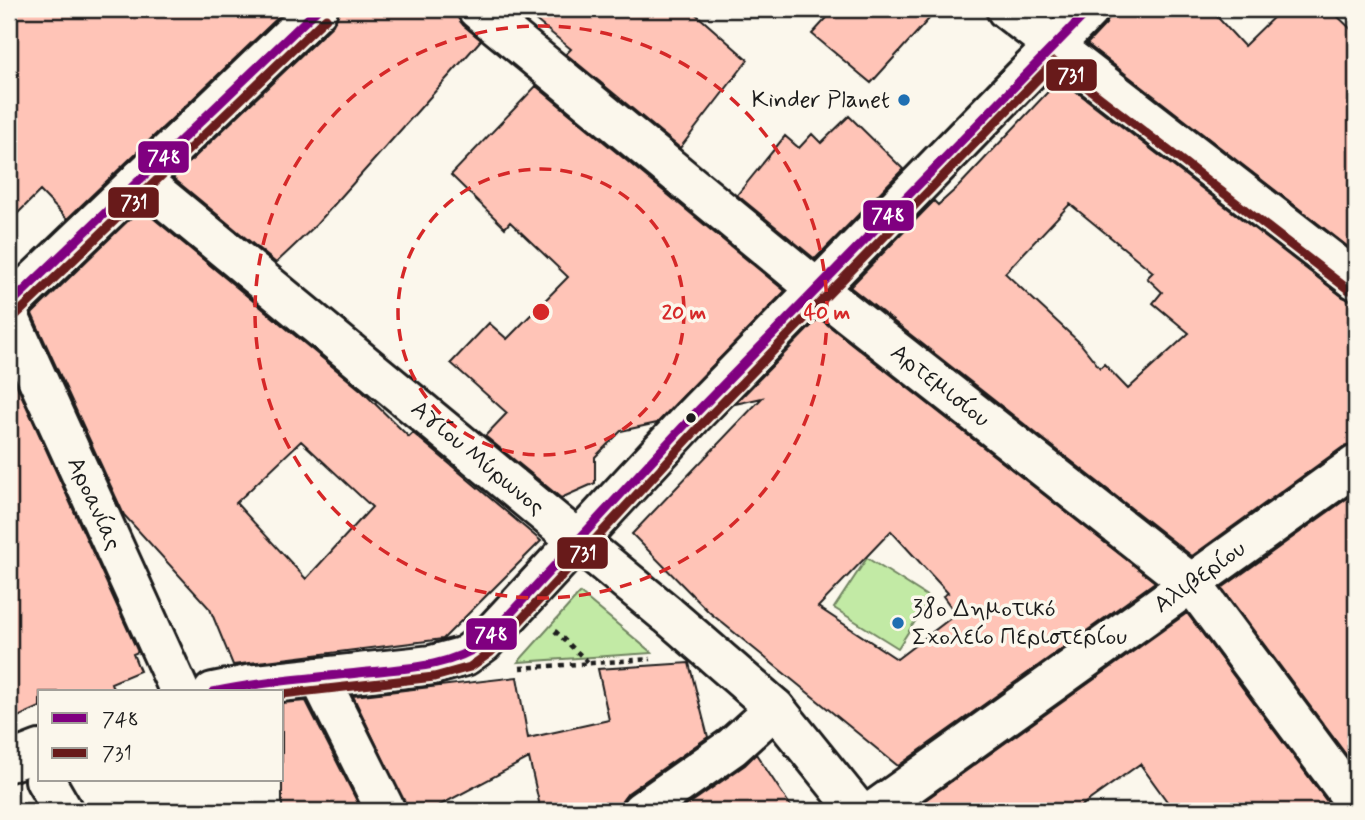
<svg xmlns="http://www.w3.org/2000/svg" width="1365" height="820" viewBox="0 0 1365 820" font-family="Mynerve,sans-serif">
<rect width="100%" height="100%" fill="#fbf7ec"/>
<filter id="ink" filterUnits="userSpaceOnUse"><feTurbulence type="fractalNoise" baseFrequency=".0143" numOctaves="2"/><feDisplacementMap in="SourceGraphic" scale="14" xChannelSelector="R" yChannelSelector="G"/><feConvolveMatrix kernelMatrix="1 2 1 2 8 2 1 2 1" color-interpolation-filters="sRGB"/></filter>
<g filter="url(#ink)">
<path fill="#c2eaa5" stroke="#6f8360" stroke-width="2" d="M867 558 930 598 898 648 834 608Z
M580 593 652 653 518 662Z"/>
<path fill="#ffc4b7" stroke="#1c1c1c" stroke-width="2" fill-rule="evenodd" d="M9 9H287L67 219 40 191 9 222Z
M339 9H456L463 25 481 40 316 225 276 263 173 178 333 25Z
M522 9H690L748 60 680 148 566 54 571 49Z
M835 9H938L871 83 812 34Z
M1111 9H1210L1244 46 1282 9H1330L1356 34V253L1087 44 1106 24Z
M1060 79 1343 297 1356 301V444L1343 447 1192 556 850 287 934 201 938 205 958 187ZM1070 204 1153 272 1147 278 1162 292 1153 303 1189 333 1128 389 1104 364 1100 368 1080 343 1005 273Z
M536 86 785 291 657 423 621 431 595 457V483L561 498 485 436 507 413 451 363 489 323 507 339 568 277 510 222 505 228 451 175Z
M849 116 903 169 815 259 737 195 785 136 799 148 812 134 821 143Z
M141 208 362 391 409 437 413 433 541 541 443 639 233 665 210 609 124 515 32 314ZM301 441 372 507 306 579 236 503Z
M819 318 1155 582 898 766 709 612 632 534 762 398 735 404ZM891 531 948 593 943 596 956 614 897 659 818 607Z
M9 368 138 652 133 654 140 671 111 683 114 692H40V707L9 721Z
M1356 492V768L1222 588Z
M1187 613 1334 811H1174L1140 764 1074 811H910Z
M689 663 708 737 628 793 622 801 619 811H541L529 758 429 811H408L353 696 517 677 528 738 609 720 598 669Z
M306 701 362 811H282V703Z
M756 754 794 811H679L745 765Z"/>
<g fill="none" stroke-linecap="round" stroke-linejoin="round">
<g stroke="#1c1c1c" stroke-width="44">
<g id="street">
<path id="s1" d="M477 9 817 289 1192 584 1356 804"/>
<path d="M1006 9 1356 280"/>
<path id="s2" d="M140 179 668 615 775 708 858 811"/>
<path id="s3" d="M9 316 180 692"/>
<path d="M319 677 386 811"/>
<path d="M45 780 63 811"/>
<path d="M641 811 732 747 775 708"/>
<path id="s4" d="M873 811 1356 465"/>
</g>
</g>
<g stroke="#1c1c1c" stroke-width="44">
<path id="secondary" d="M9 305 318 9
M213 692 247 685 432 665 465 656 483 643 692 417 1090 9
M9 762 40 750"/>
</g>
<path stroke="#1c1c1c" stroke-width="4.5" stroke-dasharray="5 5" stroke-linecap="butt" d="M555 631 589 663
M520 668 651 659"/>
<use href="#street" stroke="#fbf7ec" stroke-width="38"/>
<use href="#secondary" stroke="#fbf7ec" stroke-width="38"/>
<g stroke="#fbf7ec" stroke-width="14">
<path id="bus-1" d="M9 305 318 9
M213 692C261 682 310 678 358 673 401 668 447 669 483 643L692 417 1090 9"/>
</g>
<g stroke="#fbf7ec" stroke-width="14">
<path id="bus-2" d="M17 314 326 18
M282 694 434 677 470 667 491 652 701 425 1054 62 1349 290"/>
</g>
<use href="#bus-1" stroke="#800080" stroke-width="9"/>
<use href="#bus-2" stroke="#681a1a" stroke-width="9"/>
</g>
</g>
<g fill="none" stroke="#d62828" stroke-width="3.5" stroke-dasharray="12 9">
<circle cx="541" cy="312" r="143"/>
<circle cx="541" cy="312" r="286"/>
</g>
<g fill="#1f6fb2" stroke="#fbf7ec" stroke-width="2.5">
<circle cx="904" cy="100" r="7"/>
<circle cx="898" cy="623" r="7"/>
</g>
<circle fill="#1c1c1c" stroke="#fbf7ec" stroke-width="2.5" cx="691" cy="418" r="6"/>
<g text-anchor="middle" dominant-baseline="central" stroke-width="7" stroke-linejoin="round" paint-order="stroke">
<g font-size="24" fill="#1c1c1c" stroke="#fbf7ec" text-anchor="end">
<text x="890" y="100">Kinder Planet</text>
<text x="912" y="609" text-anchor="start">38ο Δημοτικό<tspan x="912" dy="28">Σχολείο Περιστερίου</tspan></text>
</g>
<g font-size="24" fill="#1c1c1c" stroke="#fbf7ec">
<text stroke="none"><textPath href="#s1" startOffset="597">Αρτεμισίου</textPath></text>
<text stroke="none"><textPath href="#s2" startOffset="438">Αγίου Μύρωνος</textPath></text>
<text stroke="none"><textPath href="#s3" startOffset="206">Αροανίας</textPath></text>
<text stroke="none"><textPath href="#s4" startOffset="402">Αλιβερίου</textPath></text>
</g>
</g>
<circle cx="541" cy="312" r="10" fill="#d62828" stroke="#fbf7ec" stroke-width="3.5"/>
<g font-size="21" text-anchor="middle" font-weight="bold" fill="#d62828" stroke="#fbf7ec" stroke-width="7" stroke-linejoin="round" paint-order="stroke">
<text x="684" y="319">20 m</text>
<text x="827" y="319">40 m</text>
</g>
<g stroke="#fbf7ec" stroke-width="2.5">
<rect x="1045" y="58" width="53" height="34" rx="7" fill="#681a1a"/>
<rect x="137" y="140" width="53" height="34" rx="7" fill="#800080"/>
<rect x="107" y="186" width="53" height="33" rx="7" fill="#681a1a"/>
<rect x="862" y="199" width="53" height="33" rx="7" fill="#800080"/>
<rect x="556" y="536" width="53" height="34" rx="7" fill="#681a1a"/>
<rect x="465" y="617" width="53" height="34" rx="7" fill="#800080"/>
</g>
<g font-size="19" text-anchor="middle" font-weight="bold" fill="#fff">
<text x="1071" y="82">731</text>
<text x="164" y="164">748</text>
<text x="134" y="209">731</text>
<text x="888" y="222">748</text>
<text x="583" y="560">731</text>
<text x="491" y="641">748</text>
</g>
<rect width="1365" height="820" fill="none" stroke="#fbf7ec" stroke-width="35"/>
<rect x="18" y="18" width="1330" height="785" fill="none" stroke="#1c1c1c" stroke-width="2.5" filter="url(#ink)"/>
<rect x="38" y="690" width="245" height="91" fill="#fbf7ec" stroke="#a29f99" stroke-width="2"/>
<rect x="52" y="713" width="35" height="10" fill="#800080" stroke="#a29f99" stroke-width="2"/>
<text x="102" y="726" font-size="21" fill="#1c1c1c">748</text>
<rect x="52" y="748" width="35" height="10" fill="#681a1a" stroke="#a29f99" stroke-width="2"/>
<text x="102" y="760" font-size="21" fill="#1c1c1c">731</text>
</svg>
